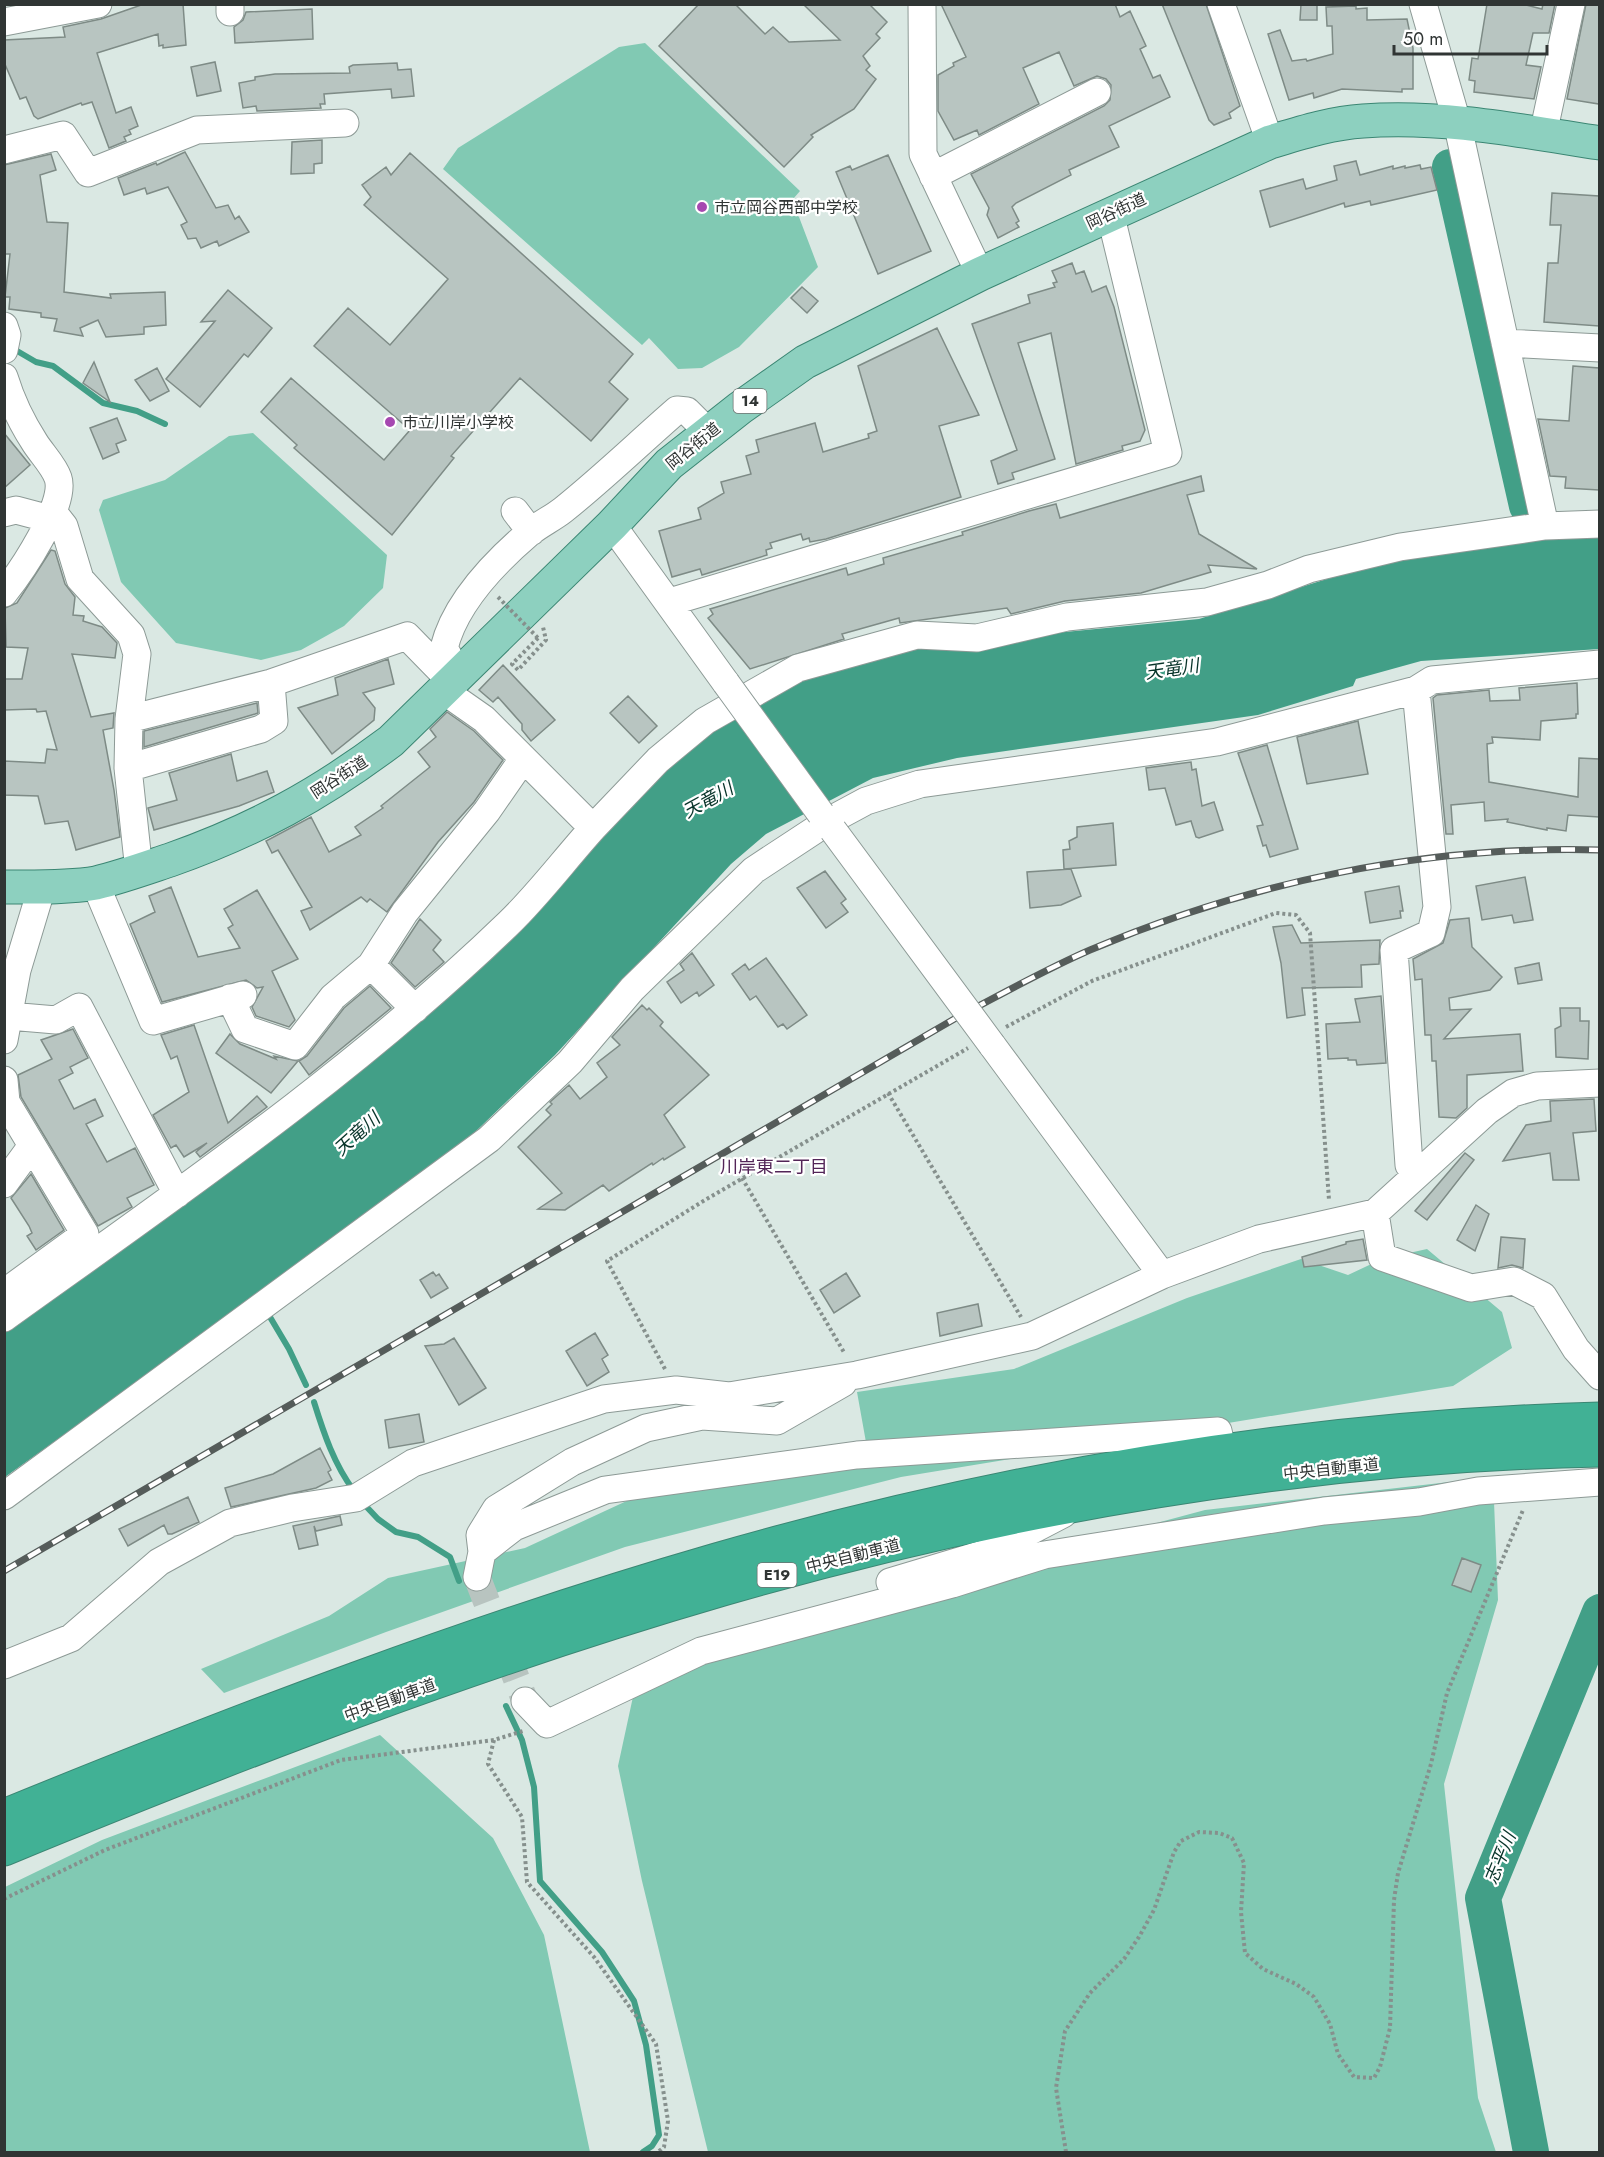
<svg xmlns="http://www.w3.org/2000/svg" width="1604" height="2157" viewBox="0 0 1604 2157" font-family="Jost,'Noto Sans JP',sans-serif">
<rect width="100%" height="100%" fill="#dae8e3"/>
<path fill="#81c9b3" d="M645 43 800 191 787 206 799 217 818 267 739 347 702 368 678 369 649 338 642 345 443 169 458 148 619 47Z
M253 433 387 555 383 588 344 626 301 650 261 660 176 643 121 582 99 510 103 500 165 480 229 436Z
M1427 1249 1502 1312 1512 1348 1453 1386 901 1477 625 1547 386 1632 224 1693 201 1669 329 1616 388 1578 525 1548 672 1480 869 1459 857 1392 1014 1369 1187 1298 1301 1259 1348 1275 1382 1259Z
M1493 1477 1498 1600 1444 1784 1478 2098 1496 2152H708L642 1881 618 1766 639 1669 728 1638 1205 1510Z
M380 1735 493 1838 544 1935 590 2152H5V1887L102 1840Z"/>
<path fill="#429f87" d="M1599 536V649L1421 661 1356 679 1353 686 1258 715 957 758 873 778 766 834 731 864 555 1055 474 1133 177 1354 5 1477V1328L409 1029 686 749 790 683 866 659 943 644 1199 619 1362 568 1456 546Z"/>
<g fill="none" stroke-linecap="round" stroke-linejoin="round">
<path stroke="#429f87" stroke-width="6" d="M12 348 36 362 53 366 103 403 137 411 165 424
M267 1312 289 1349 306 1385
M314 1402C324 1434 334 1464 354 1491
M362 1502 378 1519 396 1532 418 1537 450 1557 459 1581
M506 1706 522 1740 534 1787 540 1881 602 1952 634 2001 646 2045 659 2135 652 2146 643 2152"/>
<path stroke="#429f87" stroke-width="36" d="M1450 167 1527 506
M1531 2152 1483 1898 1600 1612"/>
</g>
<path fill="#b8c5c1" stroke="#7e8b86" stroke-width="1.5" d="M144 4H183L186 45 163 48V45L159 46 158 34 97 53 116 113 131 107 138 126 129 130 131 134 124 137 126 141 109 148 92 102 82 105 81 103 38 119 34 116 26 97 20 99 4 62V40L65 37 63 27 101 19Z
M699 4H735L765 34 773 27 789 42 840 40 803 4H869L887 22 876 34 880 38 863 56 870 66 866 70 876 79 854 109 811 135 813 137 784 167 659 46Z
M941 4H1115L1120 17 1130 11 1146 46 1140 49 1153 78 1160 75 1170 97 1109 126 1119 147 1069 170 1071 175 1016 203 1012 207 1019 221 1016 223 1019 227 998 238 987 215 989 208 971 174 1104 106 1110 100 1111 85 1106 79 1097 76 1074 86 1059 52 1023 68 1039 104 979 135 977 130 954 140 938 111V75L954 66 953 63 966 57Z
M1162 4H1206L1240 106 1229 113 1231 118 1214 125 1209 120Z
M1301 4H1317V20H1300Z
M1487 4H1522L1542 9 1543 4H1555L1549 33H1533L1526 65 1541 67 1534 99 1474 92 1475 81 1469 80 1472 58 1478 59Z
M1586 4H1599V104L1567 99Z
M1356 6V9L1367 8V20L1407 19 1413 48V89H1402V92L1342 89 1314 98 1313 93 1289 100 1268 34 1280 30 1292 61 1306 59 1307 61 1333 54 1332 26H1327L1326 7Z
M312 9 313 39 235 43 234 27 243 20 246 12Z
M215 62 221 91 197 96 191 67Z
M397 63 398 70 411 69 414 96 392 98 391 89 324 94 325 104H320L321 108 257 111 256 106 243 108 239 83 255 80V77L275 74 350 73 349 67 353 65Z
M322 140V163L314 164V173L291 174 292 142Z
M185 152 216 208 228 205 235 219 239 216 249 232 219 246 217 241 201 248 196 238 188 239 181 225 187 222 168 187 147 194 145 188 124 195 118 178 156 163 157 165Z
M410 153 633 354 609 382 628 399 591 441 520 378 451 456 454 458 392 535 294 448 297 445 261 412 291 378 384 460 410 430 314 346 348 308 390 345 448 279 364 205 371 197 362 185 386 167 391 175Z
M51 154 56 170 40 175 47 222 68 223 64 292 111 298 110 294 165 292 166 325 144 327V334L106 337 98 320 80 328 83 336 54 331 57 319 41 317V313L9 309 10 297H5L10 254H4V165Z
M888 155 931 251 878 274 836 172 850 166 852 170Z
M1356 161 1360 175 1393 166V169L1405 166V168L1420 165 1421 169 1431 167 1437 190 1371 205 1370 201 1345 207 1344 203 1270 227 1260 191 1303 179 1306 189 1337 180 1334 166Z
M1552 193 1599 196V326L1544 322 1548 263H1558L1561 225H1550Z
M1072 263 1076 274 1084 271 1092 292 1106 286 1114 307 1145 430 1140 441 1122 446 1123 450 1076 464 1051 333 1018 343 1055 459 1012 473 1014 479 998 484 991 461 1017 450 972 324 1030 303 1028 295 1055 287 1053 283 1057 282 1052 271Z
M802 287 818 301 807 313 791 298Z
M228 290 272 328 248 357 244 354 200 407 166 379 215 321 201 322Z
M937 328 979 415 939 426 961 497 826 539 810 542 809 538 803 540 801 534 770 543 772 548 766 550 767 555 702 575 700 569 672 577 659 531 701 519 698 508 724 493 721 482 751 474 746 456 759 452 756 440 815 423 823 452 869 438 868 434 877 431 858 366Z
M94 362 110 402 83 383Z
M1573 366 1599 368V490L1565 488 1566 477 1550 476 1538 419 1569 421Z
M157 368 169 391 150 401 135 380Z
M117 418 126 440 116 444 119 452 103 459 90 428Z
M4 433 30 465 4 488Z
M1201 476 1204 491 1187 495 1199 534 1257 569 1208 565 1211 572 1141 593 1065 601 1011 614 1007 608 900 623 899 618 842 634 844 639 750 669 708 618 713 614 710 609 846 568 848 575 884 564 883 558 963 535 962 532 1029 511 1056 504 1060 518Z
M51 550 55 551 65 584 75 597 73 615 84 616 83 621 102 627 117 643 115 658 72 654 91 717 114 713 113 728 103 730 114 790 120 837 76 850 68 821 45 824 38 796 4 795V761L45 763 47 749 57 750 46 711 37 712 36 709 4 710V679H22L28 648 6 647 5 608 17 603Z
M388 659 394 684 363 693 375 708 374 720 332 754 298 708 338 695 335 678Z
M503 665 555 720 531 741 522 730V724L498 697 493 702 479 690Z
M1577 683 1578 714H1576V718L1541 721 1540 740 1492 737 1493 743 1487 744 1489 782 1578 797 1579 758 1599 759V817L1568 815 1566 831 1547 828V830L1507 822 1508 819 1485 821 1484 802 1451 805 1453 834H1446L1433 698 1437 695 1489 690 1490 701 1520 700 1519 688Z
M628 696 657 726 639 743 610 713Z
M257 703 258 713 255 714 144 747V731Z
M447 712 474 731 503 760 474 802 438 842 387 912 370 899 367 902 361 897 310 930 301 911 312 907 278 850 272 853 266 841 311 817 329 852 361 835 355 827 383 808 381 806 430 767 418 752 436 737 430 729Z
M1358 721 1368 774 1307 784 1297 737Z
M1267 745 1298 849 1270 857 1266 845 1263 846 1257 826 1263 825 1238 753Z
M231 754 237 781 267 771 274 792 239 806 154 830 148 808 177 800 169 773Z
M1191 762 1192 770 1196 769 1202 806 1214 802 1223 830 1199 838 1196 837 1191 821 1176 825 1165 788 1149 790 1146 768Z
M1113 823 1116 865 1064 869 1063 850 1070 849 1069 841 1077 837V827Z
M1071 869 1081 896 1061 905 1030 908 1027 872Z
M825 871 846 899 841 903 848 912 826 928 797 888Z
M1525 877 1533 920 1514 923 1512 915 1482 920 1476 886Z
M1399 886 1403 911H1400L1401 918 1370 923 1365 892Z
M171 887 198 957 240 948 228 928 233 925 224 909 257 890 298 959 272 971 295 1020 289 1027 256 1016 252 1007 263 987 257 988 246 980 162 1002 130 924 155 912 149 896Z
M1469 918 1472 947 1502 977 1490 990 1449 998 1450 1010 1471 1009 1444 1039 1520 1034 1523 1071 1467 1075V1108L1456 1118 1439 1117 1436 1061H1432L1431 1035H1425L1422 979 1415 980 1413 959 1443 943 1450 920Z
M420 919 441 940 433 950 444 962 415 987 391 963Z
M1292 925 1301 943 1380 940 1379 964 1361 965 1362 987 1302 988 1305 1015 1287 1018 1281 963 1273 927Z
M692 953 714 985 699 996 697 992 681 1003 667 982 684 970 680 964Z
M766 958 807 1015 787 1029 783 1024 778 1027 756 996 750 1000 732 974 745 964 749 970Z
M1539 963 1542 980 1518 984 1515 968Z
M370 986 391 1008 309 1075 299 1061 307 1056 344 1008Z
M1381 996 1386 1063 1357 1065 1356 1060H1348V1058L1328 1059 1326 1024 1360 1022 1355 999Z
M642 1005 647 1010 649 1008 663 1022 660 1026 709 1075 664 1115 685 1147 664 1160 663 1158 653 1165 652 1163 609 1191 603 1185 565 1210 538 1209 562 1193 518 1147 551 1115 546 1110 552 1104 550 1102 569 1085 580 1099 607 1077 597 1063 620 1045 612 1037Z
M1560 1008H1580V1021H1589L1588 1059 1556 1057 1555 1029 1561 1026Z
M194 1025 228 1123 257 1096 267 1107 200 1157 196 1152 207 1143 184 1157 176 1145 171 1148 153 1115 189 1092 177 1056 171 1059 161 1035Z
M73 1029 88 1058 70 1067 73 1073 59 1080 74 1109 95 1099 103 1116 86 1124 107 1162 135 1148 154 1185 127 1198 132 1207 98 1226 21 1097 18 1075 52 1059 41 1040Z
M230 1034 240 1044 276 1059 274 1056 298 1061 271 1093 216 1053Z
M1594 1099 1596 1131 1573 1133 1579 1180H1553L1550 1153 1503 1161 1526 1125 1551 1121 1550 1101Z
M1465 1153 1474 1160 1427 1220 1415 1211Z
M31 1174 64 1230 36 1250 27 1236 32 1233 29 1226 11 1198Z
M1476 1205 1489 1214 1475 1251 1457 1240Z
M1501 1237 1525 1239 1523 1268 1512 1265 1498 1268Z
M1363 1239 1367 1260 1304 1267 1302 1257 1346 1244V1242Z
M433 1272 436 1276 439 1274 448 1288 431 1298 420 1280Z
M846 1273 860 1296 834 1313 820 1290Z
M978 1304 982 1326 940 1336 937 1313Z
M595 1333 608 1355 602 1359 609 1372 587 1386 566 1351Z
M454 1338 486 1388 459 1405 425 1346 444 1344Z
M419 1414 424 1442 389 1448 385 1420Z
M320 1448 331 1470 328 1472 332 1480 316 1488 231 1507 225 1488 273 1474Z
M188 1497 199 1522 172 1534H168L164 1525 128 1546 119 1529Z
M340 1516 342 1525 316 1531 314 1526 318 1545 299 1549 293 1526Z
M1462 1558 1481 1565 1471 1592 1452 1585Z"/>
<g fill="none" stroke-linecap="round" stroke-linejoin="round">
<path stroke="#b8c4c0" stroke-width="27" stroke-dasharray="27 14" stroke-linecap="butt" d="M477 1577 525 1701"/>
<g stroke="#8d9a96" stroke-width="29">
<path id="minor" d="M230 4V12
M922 4 923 154 980 274
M1221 4 1270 142
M1423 4 1457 122 1545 526
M4 22 98 4
M1543 134 1571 4
M4 150 63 135 88 173 197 130 345 123
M933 176 1097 92
M4 326 7 335 4 350
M1505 343 1600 348
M4 377C11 400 22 423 35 443 42 454 54 466 58 478 67 504 21 572 4 593
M515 511 531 532
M53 512 64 526 80 579 131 635 137 654 129 719 128 768 139 871
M4 513 16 510 50 519
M612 525 726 683
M670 602 1168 453 1110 213
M459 675 444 648C455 603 495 562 529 533 540 524 553 518 563 510 603 478 639 443 677 410L687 411 709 433
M1416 690 1437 907 1431 933 1394 950 1409 1165 1417 1173
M444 691 484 719 593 828 658 760 705 721 798 668 917 635 977 638 1067 617 1207 602 1268 585 1309 569 1400 547 1545 526 1600 524
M129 719 271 683 407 636 451 681
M128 768 261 729 274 721 271 683
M95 883 153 1021 243 995
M230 998 245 1029 295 1046 333 997 371 965
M415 1009 371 965 405 912 487 811 523 759
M9 1016 56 1020 79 1007 177 1194
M4 1040 17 970 42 887
M992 1045 1162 1275
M4 1080 6 1102 85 1234 4 1293
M4 1184 31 1147
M1375 1213 1382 1257 1471 1288 1514 1281 1543 1296 1576 1349 1600 1376
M4 1318C178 1193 355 1072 509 923 539 894 565 859 593 828
M4 1496 489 1139 570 1062 632 989 754 870 827 822 866 801 920 784 1217 742 1416 690 1432 680 1600 664
M482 1552 514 1527 605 1490 857 1455 1218 1431 1223 1452
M477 1577 482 1552 480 1535 496 1509 572 1462 646 1428 702 1416 777 1421 843 1383
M890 1582 990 1552 1063 1514
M4 1665 71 1638 159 1562 230 1523 292 1508 356 1498 413 1463 604 1399 676 1390 729 1396 857 1375 1032 1336 1162 1275 1259 1239 1375 1213 1487 1111 1513 1093 1537 1086 1600 1083
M525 1701 547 1724 701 1651 952 1584 1044 1555 1324 1511 1419 1502 1478 1491 1600 1482"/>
</g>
<g stroke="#3b8673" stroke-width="35">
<path id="major" d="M4 887C34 887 66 888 96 883 121 877 146 868 170 860 255 830 319 795 391 741L612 525 669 464 740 408 805 362 980 274 1270 142C1300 133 1331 123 1363 121 1442 115 1522 131 1600 143"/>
</g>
<g stroke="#3b8673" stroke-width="35">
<path id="highway" d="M4 1816C237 1721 474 1630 716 1560 1002 1478 1301 1427 1600 1419
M4 1849C239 1752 479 1660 723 1589 1001 1508 1310 1455 1600 1450"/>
</g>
<path stroke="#86908d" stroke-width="4" stroke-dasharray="3 3" stroke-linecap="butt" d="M538 638 512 664 518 670 546 640 543 627
M1006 1027 1092 981 1276 913 1296 915 1310 933 1329 1200
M888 1093 1021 1317
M742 1178 845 1354
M665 1369 607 1261 705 1200 968 1048
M494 1740 488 1764 522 1817 527 1882 594 1957 656 2044 668 2121 664 2147 658 2152
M4 1899 105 1850 341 1760 494 1740 523 1731
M1066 2152 1056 2088 1065 2031 1090 1993 1124 1959 1139 1937 1154 1910 1174 1852 1181 1841 1199 1832 1219 1833 1232 1838 1244 1863 1241 1912 1245 1953 1263 1969 1296 1984 1314 1997 1330 2024 1338 2054 1354 2077 1374 2078 1380 2067 1390 2028 1394 1900 1398 1873 1431 1764 1447 1693 1523 1510"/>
<use href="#minor" stroke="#fff" stroke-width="27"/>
<use href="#major" stroke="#8dd0bf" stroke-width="33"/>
<use href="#highway" stroke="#41b195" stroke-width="33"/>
<g stroke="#555c5a" stroke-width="7">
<path id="rail" d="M4 1571 956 1018C1000 995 1044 970 1090 950 1250 882 1425 845 1600 850"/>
</g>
<use href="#rail" stroke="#fff" stroke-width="4.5" stroke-dasharray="14" stroke-linecap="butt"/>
<g stroke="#8d9a96" stroke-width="29" stroke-linecap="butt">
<path id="minor-bridge" d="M726 683 821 814
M833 830 992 1045"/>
</g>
<path stroke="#86908d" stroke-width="4" stroke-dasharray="3 3" stroke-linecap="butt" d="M498 597 538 638"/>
<use href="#minor-bridge" stroke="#fff" stroke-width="27"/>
</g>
<g fill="#a648b1" stroke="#fff" stroke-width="2">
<circle cx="702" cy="207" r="6"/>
<circle cx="390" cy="422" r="6"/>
</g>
<g text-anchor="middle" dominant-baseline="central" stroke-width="4.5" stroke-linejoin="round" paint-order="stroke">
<g fill="#fff" stroke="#6e7271" stroke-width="1.5">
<rect x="733.5" y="389" width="33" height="24" rx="4.5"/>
<rect x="757.5" y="1563" width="39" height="24" rx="4.5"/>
</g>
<g font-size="15" font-weight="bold" fill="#303534">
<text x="750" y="401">14</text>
<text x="777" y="1575">E19</text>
</g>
<g font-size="16" fill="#303534" stroke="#fff" text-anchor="start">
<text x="714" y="207">市立岡谷西部中学校</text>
<text x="402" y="422">市立川岸小学校</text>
</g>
<g font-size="16" fill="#303534" stroke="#fff">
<text transform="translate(1116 211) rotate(-25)">岡谷街道</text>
<text transform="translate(693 446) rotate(-39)">岡谷街道</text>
<text transform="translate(339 777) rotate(-33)">岡谷街道</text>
<text transform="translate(1331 1469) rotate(-6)">中央自動車道</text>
<text transform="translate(853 1556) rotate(-14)">中央自動車道</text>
<text transform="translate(390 1700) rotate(-20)">中央自動車道</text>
</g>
<g font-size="18" font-style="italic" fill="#073329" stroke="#fff">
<text transform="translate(1172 669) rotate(-8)">天竜川</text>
<text transform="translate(708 800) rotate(-29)">天竜川</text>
<text transform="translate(357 1134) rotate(-42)">天竜川</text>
<text transform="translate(1500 1858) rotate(-68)">志平川</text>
</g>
<g font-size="18" fill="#532558" stroke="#fff">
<text x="774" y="1167">川岸東二丁目</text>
</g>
</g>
<rect width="1604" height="2157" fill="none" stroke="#303534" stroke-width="12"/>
<path d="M1394 45v9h153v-9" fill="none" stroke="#303534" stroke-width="3"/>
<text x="1403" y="45" font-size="18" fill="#303534" stroke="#ffffff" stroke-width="4.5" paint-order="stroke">50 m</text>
</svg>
